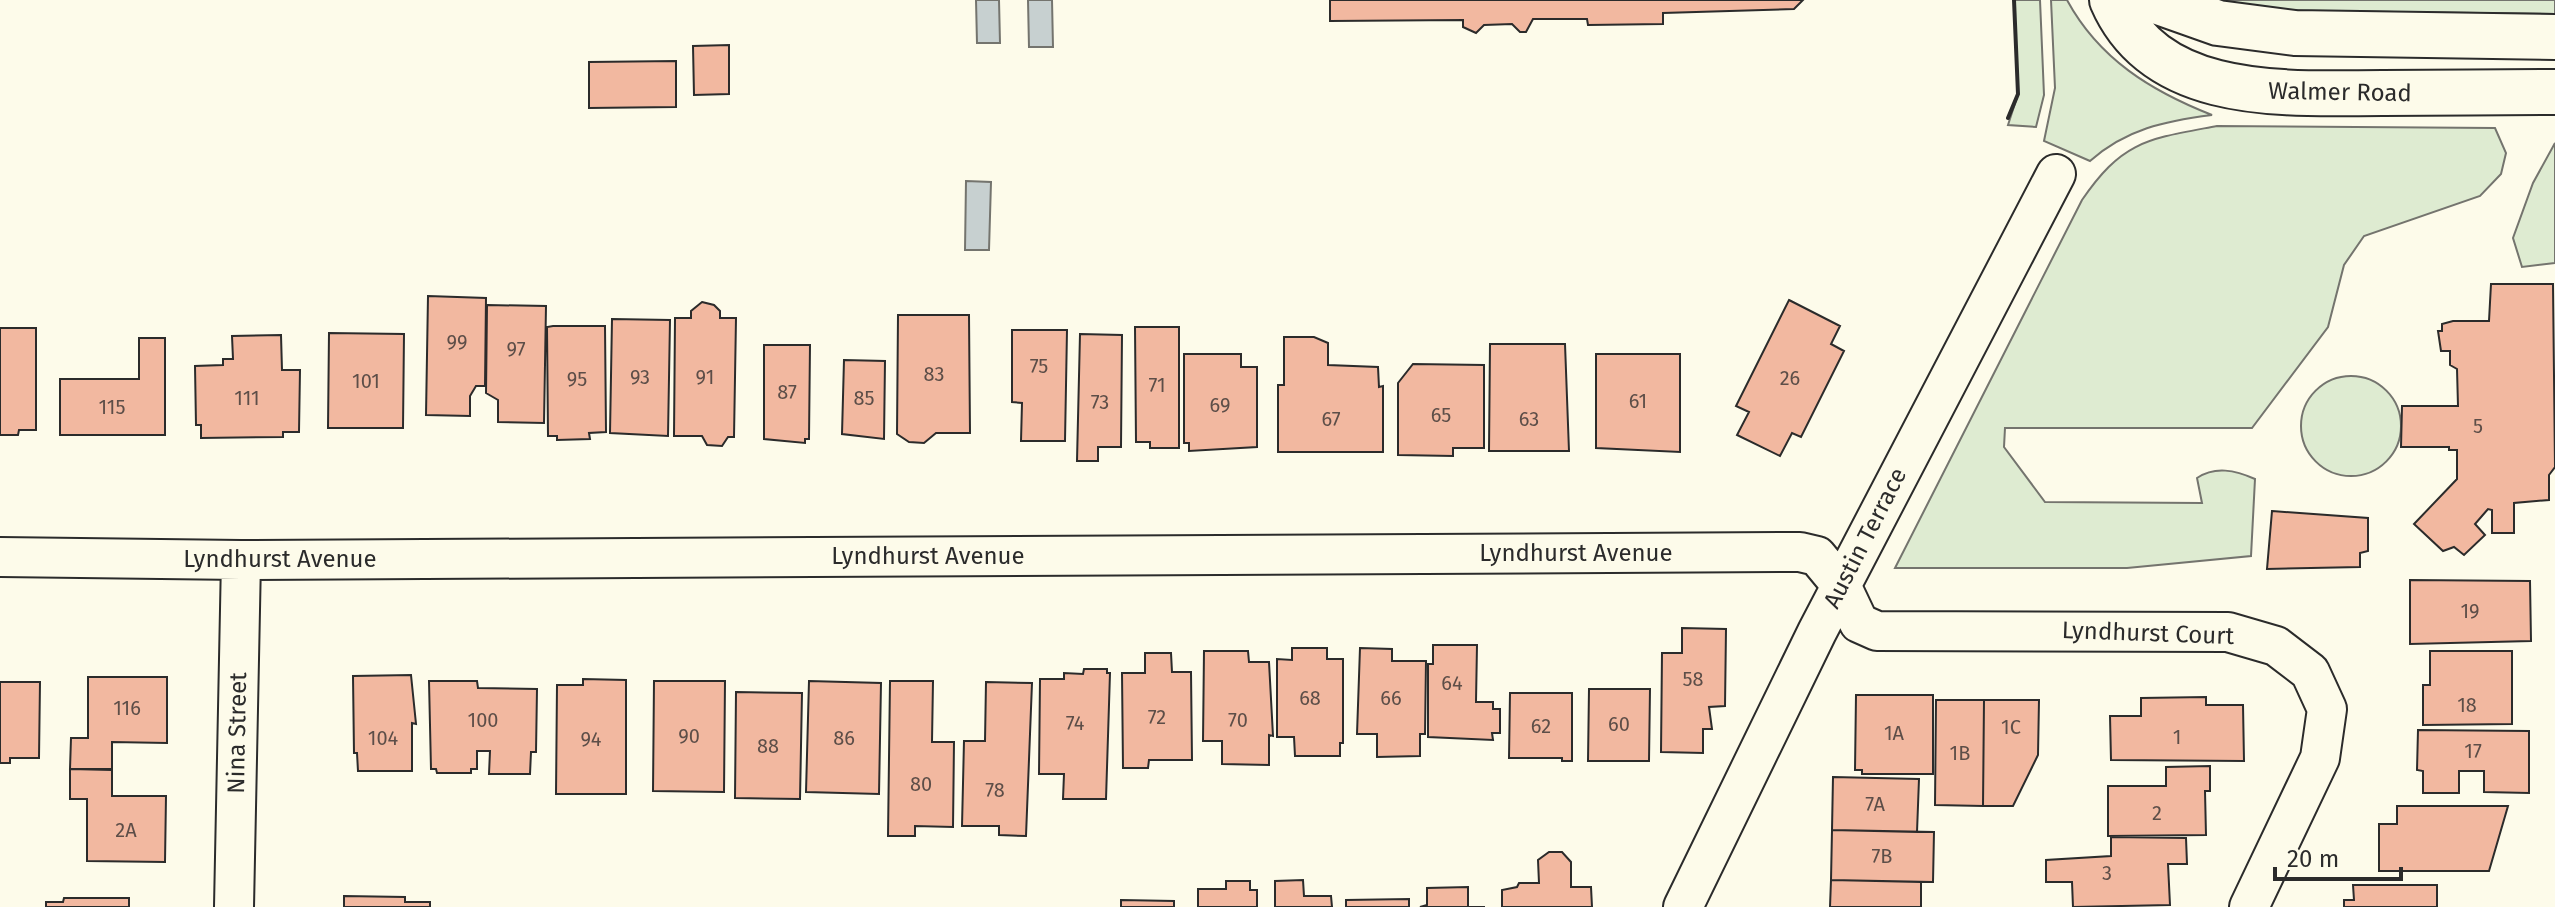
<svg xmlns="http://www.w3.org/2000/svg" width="2555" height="907" viewBox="0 0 2555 907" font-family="'Fira Sans',sans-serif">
<rect width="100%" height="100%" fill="#fdfbea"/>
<path fill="#deebd1" stroke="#74746e" stroke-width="2" d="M2014 0H2040L2044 95 2036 127 2008 125 2018 94Z
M2051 0H2067C2099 59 2151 91 2212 115 2165 121 2126 129 2090 161L2044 141 2055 88Z
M2184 0H2555V14L2312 11 2212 7Z
M2217 126 2495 128 2506 153 2501 174 2480 196 2364 236 2344 265 2328 327 2252 428H2005L2004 447 2045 502 2202 503 2197 478C2215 466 2235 470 2255 479L2251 556 2127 568H1895L2082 200C2123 140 2148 139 2217 126Z
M2555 143V263L2522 267 2513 238 2533 183Z
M2301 426a50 50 0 1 1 100 0a50 50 0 1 1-100 0Z"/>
<path fill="#c7d0d0" stroke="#74746e" stroke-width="2" d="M976 0H999L1000 43H977Z
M1028 0H1052L1053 47H1029Z
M966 181 991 182 989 250H965Z"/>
<path fill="#f2b8a0" stroke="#2b2b2b" stroke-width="2" d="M1330 0H1803L1794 9 1663 13V24L1588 25 1587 19H1533L1526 32H1520L1512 24 1484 25 1476 33 1463 27V20L1330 21Z
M729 45V94L694 95 693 46Z
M676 61V107L589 108V62Z
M2491 284H2553L2555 467 2549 475V500L2514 503V533H2492V510L2488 509 2475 524 2485 535 2464 555 2454 547 2443 551 2414 524 2457 479V450H2449V447H2401L2402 406H2458L2457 369 2450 365V351H2441L2438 331H2442V324L2453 321H2489Z
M428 296 486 298 485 386H476L470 396V416L426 415Z
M1789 300 1840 326 1831 344 1844 351 1801 437 1792 433 1780 456 1737 435 1749 412 1736 406Z
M702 302 714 305 720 311V318H736L734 437H728L722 446 707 445 702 436H674L675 318H691V311Z
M487 305 546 306 544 423 498 422V400L486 393Z
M898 315H969L970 433H936L924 443 909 442 897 434Z
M612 319 670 320 668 436 610 433Z
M553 326H605L606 432 589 433 590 439 557 440V436H548L547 327Z
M1135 327H1179V448H1150V442H1136Z
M0 328H36V430H19L18 435H0Z
M1012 330H1067L1065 441H1021L1022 403 1012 402Z
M329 333 404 334 403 428H328Z
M1080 334 1122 335 1121 447H1098V461H1077Z
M281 335 282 370H300L299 432H283V437L201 438V425H196L195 366 223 365V359H233L232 336Z
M1284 337H1314L1328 343V365L1378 367 1379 387 1383 386V452H1278V385H1284Z
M139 338H165V435H60V379H139Z
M1490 344H1565L1569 451H1489Z
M764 345H810L809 439H805V443L764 439Z
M1184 354H1241V367H1257V447L1189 451V443H1184Z
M1596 354H1680V452L1596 448Z
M844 360 885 361 884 439 842 434Z
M1413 364 1484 365V448H1453V456L1398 455V383Z
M2272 511 2368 518V551L2360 553V567L2267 569Z
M2410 580 2530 581 2531 641 2410 644Z
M1682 628 1726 629 1725 706 1709 707 1712 729H1703V753L1661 752 1662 653H1682Z
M1433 645H1477L1476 702H1493V709H1500V733H1492L1493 740 1428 737V664H1433Z
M1292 648H1327V659H1343V743H1340V756H1295L1294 737H1277V659L1292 660Z
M1360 648 1392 649V661H1426L1425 734H1420V756L1377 757V734H1357Z
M1204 651H1248L1249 662H1269L1273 736 1269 735V765L1222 764V741H1203Z
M2430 651H2512V724L2423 725V685H2430Z
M1145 653H1171L1172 672H1191L1192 760H1149L1148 768H1123L1122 673H1145Z
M1084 669H1107V673H1110L1106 799H1063L1064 774H1039L1040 679H1064V673L1083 674Z
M411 675 416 724 412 723V771H358L357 753H354L353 676Z
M88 677H167V743L112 742V769H70L71 738H88Z
M583 679 626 680V794H556L557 685H583Z
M429 681H477L478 688 537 689 536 752H531L530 774H489L490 751H477V769H471V773H437L436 769H431Z
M654 681H725L724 792 653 791Z
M809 681 881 683 879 794 806 792Z
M890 681H933L932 742H954L953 827 915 826V836H888Z
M0 682H40L39 758H10V763H0Z
M986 682 1032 683 1026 836 999 835V826H962L964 741H985Z
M1589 689H1650L1649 761H1588Z
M736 692 802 693 800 799 735 798Z
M1510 693H1572V761H1562V758H1509Z
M1856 695H1933V774H1862V770H1855Z
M2206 697V705H2243L2244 761 2111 760 2110 716H2141V698Z
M1936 700H1984L1983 806 1935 805Z
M1984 700H2039L2038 755 2013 806H1983Z
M2418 730 2529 731V793L2484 792V771H2459V793H2423V771L2417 770Z
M2210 766V791H2205L2206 835 2108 836V786H2166V767Z
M70 769 112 770V796H166L165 862 87 861V799H70Z
M1833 777 1919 779 1917 832 1832 830Z
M2397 806H2508L2489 871H2379V824H2397Z
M1832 830 1934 832 1933 882 1831 880Z
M2111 837 2186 838 2187 864H2168L2170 905 2073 907 2072 882H2046V860L2111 856Z
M1549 852H1562L1571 862V887H1591L1592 907H1502V890L1517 887 1519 883H1539L1538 860Z
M1303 880 1304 896H1331L1332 907H1275V881Z
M1831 880 1921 882V907H1830Z
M1226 881H1250V890H1257V907H1198V889H1226Z
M2353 885H2437V907H2344V900H2354Z
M1468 887V907H1485H1420L1427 905V888Z
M344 896 405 897V902H430V907H344Z
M64 898H129V907H46V902H63Z
M1409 899V907H1346V900Z
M1121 900 1174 901V907H1121Z"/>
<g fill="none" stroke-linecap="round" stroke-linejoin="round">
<g stroke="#2b2b2b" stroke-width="42">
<path id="street" d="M0 557 241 560 1800 552 1817 556 1841 585 1859 623 1877 631 2228 632 2276 646 2310 672 2327 709 2320 758 2249 907
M234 907 241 560
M1683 907 1817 632 2056 174"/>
</g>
<g stroke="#2b2b2b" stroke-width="48">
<path id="secondary" d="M2112 0C2157 104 2289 93 2383 93 2440 93 2498 92 2555 92
M2153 0 2218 23 2295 33 2555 37"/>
</g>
<use href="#street" stroke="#fdfbea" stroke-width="38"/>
<use href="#secondary" stroke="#fdfbea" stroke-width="44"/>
<path stroke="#2b2b2b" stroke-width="4" d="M2008 118 2018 94 2014 0"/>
</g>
<g text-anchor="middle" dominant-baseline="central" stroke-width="6" stroke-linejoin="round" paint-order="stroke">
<g font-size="20" fill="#5d4e48">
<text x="457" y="342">99</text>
<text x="516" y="349">97</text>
<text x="1039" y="366">75</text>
<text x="934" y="374">83</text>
<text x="640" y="377">93</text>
<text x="705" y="377">91</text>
<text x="1790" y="378">26</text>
<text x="577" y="379">95</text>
<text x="366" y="381">101</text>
<text x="1157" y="385">71</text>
<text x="787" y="392">87</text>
<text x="247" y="398">111</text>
<text x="864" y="398">85</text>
<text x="1638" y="401">61</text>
<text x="1100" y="402">73</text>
<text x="1220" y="405">69</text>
<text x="112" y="407">115</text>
<text x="1441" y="415">65</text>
<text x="1331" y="419">67</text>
<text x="1529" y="419">63</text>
<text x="2478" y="426">5</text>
<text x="2470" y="611">19</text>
<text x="1693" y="679">58</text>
<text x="1452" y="683">64</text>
<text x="1310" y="698">68</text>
<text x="1391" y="698">66</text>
<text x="2467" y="705">18</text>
<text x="127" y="708">116</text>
<text x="1157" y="717">72</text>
<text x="483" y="720">100</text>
<text x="1238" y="720">70</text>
<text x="1075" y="723">74</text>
<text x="1619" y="724">60</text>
<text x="1541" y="726">62</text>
<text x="2011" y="727">1C</text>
<text x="1894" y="733">1A</text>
<text x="689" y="736">90</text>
<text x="2177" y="737">1</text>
<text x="383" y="738">104</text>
<text x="844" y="738">86</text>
<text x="591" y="739">94</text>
<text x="768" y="746">88</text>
<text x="2473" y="751">17</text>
<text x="1960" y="753">1B</text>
<text x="921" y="784">80</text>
<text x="995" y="790">78</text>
<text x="1875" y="804">7A</text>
<text x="2157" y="813">2</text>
<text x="126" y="830">2A</text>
<text x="1882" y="856">7B</text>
<text x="2107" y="873">3</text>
</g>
<g font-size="24" fill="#2b2b2b" stroke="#fdfbea">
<text transform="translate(2340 92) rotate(1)">Walmer Road</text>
<text transform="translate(1865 538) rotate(-63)">Austin Terrace</text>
<text x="1576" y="553">Lyndhurst Avenue</text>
<text x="928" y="556">Lyndhurst Avenue</text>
<text x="280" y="559">Lyndhurst Avenue</text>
<text transform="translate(2148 633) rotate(2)">Lyndhurst Court</text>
<text transform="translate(237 733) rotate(-89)">Nina Street</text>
</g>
</g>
<path d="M2275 867v12h126v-12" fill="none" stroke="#2b2b2b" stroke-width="4"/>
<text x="2287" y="867" font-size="24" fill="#2b2b2b" stroke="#fdfbea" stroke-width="6" paint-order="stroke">20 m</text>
</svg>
